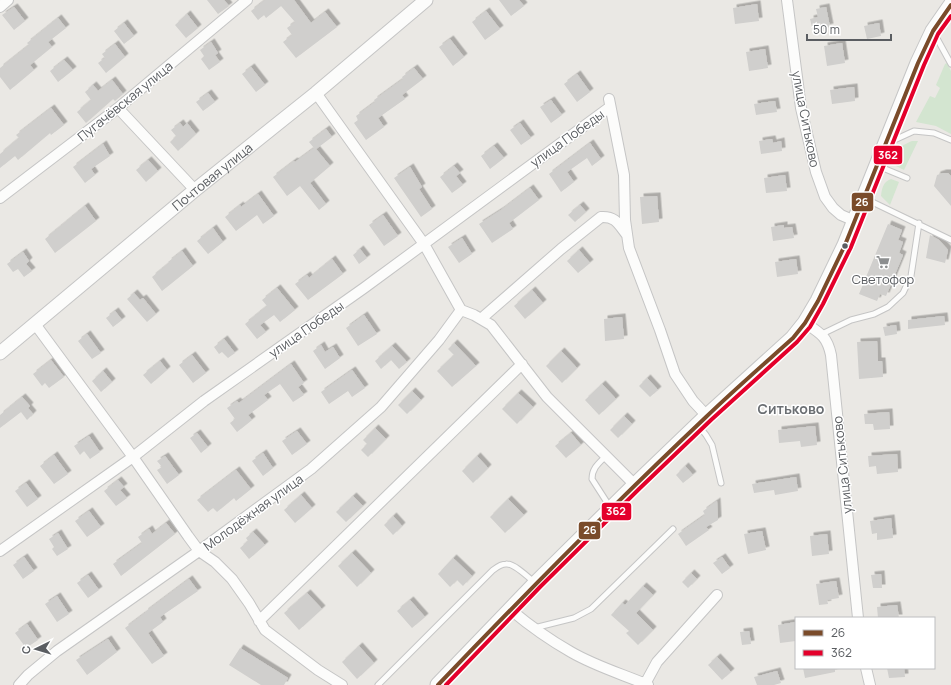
<svg xmlns="http://www.w3.org/2000/svg" width="951" height="685" viewBox="0 0 951 685" font-family="Manrope,sans-serif">
<defs>
<filter id="shadow"><feDropShadow dx="3.5" dy="-3.5" stdDeviation="0" flood-color="#0004"/></filter>
</defs>
<rect width="100%" height="100%" fill="#eae8e4"/>
<path fill="#d3e5d0" d="M947 63 951 71V134L936 126 916 122 930 96 935 98 940 88 936 85 945 64Z
M912 141H918L904 170 896 166C893 151 898 147 912 141Z
M891 179 899 182 890 205 881 196C882 188 883 182 891 179Z"/>
<path fill="#d0cfcd" filter="url(#shadow)" d="M207 0H224L229 6 218 14Z
M265 0H294L311 23 325 12 337 27 296 58 283 42 292 35 287 28 295 22 281 6 266 18 264 15 258 20 251 11Z
M499 0H519L524 6 511 16Z
M757 4 759 21 735 24 733 8Z
M14 7 25 21 14 30 2 15Z
M826 7 830 27 813 31 810 19 818 17 816 9Z
M486 11 500 29 485 40 472 22Z
M187 14 198 28 186 38 175 25Z
M58 18 66 28 48 42 52 47 30 65 34 70 10 90 0 77V68L29 45 27 43Z
M124 23 134 36 124 44 114 31Z
M879 23 881 36 867 39 864 26Z
M450 39 464 57 453 66 439 47Z
M211 42 218 53 215 55 220 62 209 70 201 59 204 56 200 50Z
M842 43 845 63 827 66 824 46Z
M115 44 125 57 106 73 98 63 105 58 102 54Z
M765 49 768 68 749 71 746 52Z
M64 60 73 70 58 82 50 71Z
M251 67 265 85 256 92 242 74Z
M414 68 423 79 402 95 405 99 378 118 384 127 366 140 354 123 358 120 356 116 375 102 374 100 403 79 402 77Z
M577 74 590 92 577 102 564 84Z
M112 80 123 94 115 101 113 99 86 123 77 112 91 100 85 92 93 85 98 91Z
M854 87 855 101 832 104 830 90Z
M208 93 215 102 203 111 196 102Z
M551 100 562 115 551 123 540 107Z
M775 101 777 112 756 115 754 104Z
M51 108 64 125 51 135 50 133 18 160 15 156 0 168V154L19 138 16 135Z
M180 123 183 127 187 123 196 134 178 151 170 142 176 136 171 130Z
M520 123 531 138 521 145 510 130Z
M326 129 332 137 316 149 330 166 310 183 326 204 319 210 300 186 287 196 273 177 294 161 295 162 314 148 309 142Z
M772 139 773 143 781 141 782 151 761 154 759 141Z
M590 143 601 159 592 166 587 158 567 172 574 182 561 192 549 174Z
M103 144 110 156 91 169 95 175 85 183 73 167Z
M494 146 504 158 490 169 481 156Z
M148 160 158 171 146 182 136 170Z
M454 166 460 173 456 176 463 185 452 193 440 177Z
M410 167 422 187 419 189 432 209 421 217 394 178Z
M943 173H948L951 176V206L934 186 937 175Z
M785 175 787 191 766 193 764 178Z
M530 188 539 200 509 223 513 229 492 243 479 224 501 210Z
M258 194 274 216 263 224 257 215 236 231 225 217 240 205 241 207Z
M657 196 659 222 642 224 640 197Z
M580 205 586 212 575 222 568 215Z
M85 206 96 221 55 253 45 239Z
M383 215 398 236 384 246 369 225Z
M888 224 902 230 898 240 903 242 899 253 903 255 886 296 880 294 877 301 859 294Z
M784 225V228L792 227 794 238 773 241 771 227Z
M213 228 223 242 208 254 197 241Z
M930 235 939 240 948 250 945 263 926 258Z
M462 238 472 254 459 263 448 247Z
M360 249 367 258 359 264 353 255Z
M579 250 590 263 578 273 567 261Z
M182 251 193 266 162 291 152 277 169 263 168 262Z
M23 252 29 261 26 264 32 271 24 277 18 269 13 272 7 264Z
M332 259 343 274 308 300 295 284 307 275 309 278Z
M796 259 798 274 777 277 775 262Z
M277 288 295 310 280 322 274 315 260 325 266 332 257 339 245 324 267 306 262 300Z
M532 290 543 303 525 319 514 306Z
M134 293 140 300 143 298 156 314 147 322 127 299Z
M115 311 122 320 113 327 106 318Z
M364 315 377 334 358 346 346 328Z
M944 316 945 325 908 329V320Z
M622 317 624 339 605 341 604 319Z
M896 325 897 334 885 336 883 327Z
M87 334 101 353 92 359 78 341Z
M224 339 235 353 228 358 222 352 219 354 214 347Z
M877 341 878 361H882L883 377 859 379 857 342Z
M454 343 476 366 452 387 437 371 454 355 448 349Z
M321 345 325 352 333 347 340 358 325 369 313 351Z
M392 346 407 362 399 369 391 360 381 369 375 361Z
M561 351 577 368 562 383 546 366Z
M192 355 206 373 193 383 179 365Z
M51 360 64 377 49 388 45 383 42 386 33 374Z
M160 361 167 370 151 384 143 375Z
M291 364 304 383 298 387 304 395 293 402 280 384 264 395 268 400 248 415 252 420 237 432 230 423 235 419 227 408 237 401 239 403Z
M352 370 365 388 352 397 348 391 329 404 321 392Z
M103 371 112 382 101 392 92 381Z
M647 378 658 390 650 397 639 386Z
M602 384 616 399 599 415 585 400Z
M412 391 421 400 407 414 398 405Z
M518 393 533 407 517 424 502 409Z
M22 397 30 406 28 408 33 414 27 420 21 412 0 428V415Z
M889 412 890 429 874 430 873 424H865L864 414Z
M624 416 632 424 618 438 610 430Z
M815 426 817 445 801 447 800 441 779 443 778 430Z
M375 428 386 439 368 457 361 450 367 444 363 440Z
M297 431 307 444 292 455 282 441Z
M197 433 208 447 201 453 190 438Z
M571 433 581 445 566 458 555 446Z
M89 436 100 452 90 459 84 451 80 455 74 446Z
M263 453 273 468 263 476 252 461Z
M897 454 898 472 877 474 876 466 869 467 868 456Z
M54 455 68 474 54 484 40 466Z
M165 456 179 475 167 484 157 470 162 467 157 461Z
M477 456 488 468 473 483 462 471Z
M685 466 693 475 683 483 676 475Z
M236 470 251 489 236 501 234 498 217 512 213 508 208 512 197 500Z
M796 477 798 491 775 495 774 490 754 493 752 484Z
M118 480 124 487 120 490 127 498 116 506 104 491Z
M26 483 38 499 27 507 15 491Z
M301 495 312 508 295 523 284 510Z
M353 496 363 506 346 522 336 512Z
M508 499 524 515 505 533 490 517Z
M717 501 718 520 706 527 709 530 686 546 678 534 705 515 703 511Z
M89 511 101 527 87 537 75 521Z
M393 516 402 526 393 535 384 525Z
M891 518 893 538 877 540V533L872 534 870 521Z
M166 523 175 534 121 576 113 564 142 543 138 537 149 529 152 534Z
M762 531 766 550 748 554 744 534Z
M253 532 265 545 249 559 240 548 248 541 246 538Z
M58 533 68 549 57 556 52 549 54 547 49 539Z
M827 534 829 554 812 556 810 536Z
M352 553 371 573 357 587 338 566Z
M24 557 34 571 23 579 13 565Z
M722 557 730 568 722 574 713 563Z
M453 558 472 576 463 586 457 580 450 587 438 574Z
M691 573 697 579 688 588 682 582Z
M881 574 882 588H873L871 575Z
M88 575 99 590 88 598 77 583Z
M189 579 198 591 160 617 163 622 148 633 164 656 152 664 125 628 145 613V612Z
M836 581 839 598 827 600 828 604 819 605 816 584Z
M643 586 653 595 636 613 653 630 638 645 626 633 629 631 611 615 622 603 625 605Z
M307 593 322 609 299 630 284 613Z
M57 596 69 614 57 622 45 604Z
M410 600 425 617 412 628 397 611Z
M897 605 899 618H878L877 607Z
M796 622V641L780 643 778 625Z
M27 624 38 640 26 648 15 633Z
M749 631 751 644 742 645 740 632Z
M108 639 117 652 87 675 76 660Z
M359 646 374 663 357 679 342 662Z
M240 648 288 678 284 685H261L229 665Z
M717 657 731 672 722 680 708 665Z
M803 668H835V672L805 678Z
M887 668H904L905 677 889 678Z
M777 671 781 683 774 685H757L754 677Z"/>
<g fill="none" stroke-linecap="round" stroke-linejoin="round">
<g stroke="#c5c5c5" stroke-width="7">
<path id="service" d="M934 33 951 64
M890 142 914 131 934 133 951 140
M878 166 907 178
M866 199 951 240
M822 334 851 320 874 314 888 307 903 293 911 276 919 223
M698 425 706 435 712 445 721 483
M606 456C599 463 592 468 592 479L610 507
M534 628 574 618 591 609 673 529
M378 685 492 571C496 568 500 564 506 564 514 563 529 578 535 583"/>
</g>
<g stroke="#c5c5c5" stroke-width="12">
<path id="minor" d="M787 0 801 108 816 172 825 197 833 208 841 215 855 221
M0 7 8 0
M316 93 424 244 461 310 474 315 491 325 547 397 635 485
M609 99 624 175 625 220 629 248 660 330 675 374 693 401 707 416
M118 108 195 190
M0 198 118 108 247 0
M482 318 561 249 601 217C616 216 619 225 627 235
M805 323C820 333 827 336 831 355L858 618
M35 324 133 457 188 536 199 551 215 562 232 579 249 603 265 630 318 670 342 685
M0 551 133 457 204 401 364 288 610 107
M511 610C530 626 550 640 571 652 595 666 622 674 648 685
M259 621 522 364
M866 668 870 685
M645 684 657 662 717 595
M19 685 28 675 57 651 199 551 311 469 381 407 439 340 461 310"/>
</g>
<g stroke="#c5c5c5" stroke-width="15">
<g id="tertiary">
<path id="s1" d="M0 353 195 190 316 93 426 0"/>
</g>
</g>
<g stroke="#c6c6c6" stroke-width="17">
<path id="secondary" d="M438 685 536 583 635 485 707 416 793 338 805 323 818 301 845 245 918 63 933 31 951 5"/>
</g>
<use href="#service" stroke="#fcfcfb" stroke-width="5"/>
<use href="#minor" stroke="#fcfcfb" stroke-width="10"/>
<use href="#tertiary" stroke="#fcfcfb" stroke-width="13"/>
<use href="#secondary" stroke="#fcfcfb" stroke-width="15"/>
<g stroke="#fff" stroke-width="7">
<path id="bus-1" d="M438 685C525 594 614 504 706 417 734 390 764 364 793 338L805 323 818 301 845 245 918 63 933 31 951 5"/>
</g>
<g stroke="#fff" stroke-width="7">
<path id="bus-2" d="M446 685 540 587 639 489 711 420 797 342 810 327 823 304 851 247 924 65 938 34 951 16"/>
</g>
<use href="#bus-1" stroke="#7a4b2a" stroke-width="4"/>
<use href="#bus-2" stroke="#e4002b" stroke-width="4"/>
</g>
<defs>
<g id="supermarket-bare" transform="scale(1.08)"><path d="M-6-5.5h2.5l.6 2H6L4.5 2H-2.5L-4.4-4H-6ZM-1.5 3.2a1.3 1.3 0 1 0 .1 0ZM3 3.2a1.3 1.3 0 1 0 .1 0Z" fill="#8c8e8f" stroke="#fff" stroke-width="2.5" paint-order="stroke"/></g>
</defs>
<g fill-rule="evenodd">
<use href="#supermarket-bare" x="883" y="262"/>
</g>
<circle fill="#5a5d61" stroke="#fff" stroke-width="1.5" cx="845" cy="246" r="3.5"/>
<g text-anchor="middle" dominant-baseline="central" stroke-width="3" stroke-linejoin="round" paint-order="stroke">
<g font-size="13" fill="#5a5d61" stroke="#fff">
<text transform="translate(125 101) rotate(-39)">Пугачёвская улица</text>
<text transform="translate(806 119) rotate(79)">улица Ситьково</text>
<text transform="translate(567 138) rotate(-36)">улица Победы</text>
<text stroke="none"><textPath href="#s1" startOffset="276">Почтовая улица</textPath></text>
<text transform="translate(306 329) rotate(-35)">улица Победы</text>
<text transform="translate(842 465) rotate(-96)">улица Ситьково</text>
<text transform="translate(253 512) rotate(-36)">Молодёжная улица</text>
</g>
<g font-size="13" fill="#5a5d61" stroke="#fff">
<text x="883" y="279">Светофор</text>
</g>
<g font-size="14" font-weight="bold" fill="#6b6f73" stroke="#fff">
<text x="791" y="408">Ситьково</text>
</g>
</g>
<g stroke="#fff" stroke-width="1.5">
<rect x="873" y="145" width="30" height="20" rx="4" fill="#e4002b"/>
<rect x="851" y="192" width="23" height="20" rx="4" fill="#7a4b2a"/>
<rect x="601" y="502" width="31" height="19" rx="4" fill="#e4002b"/>
<rect x="578" y="521" width="23" height="19" rx="4" fill="#7a4b2a"/>
</g>
<g font-size="11" text-anchor="middle" font-weight="bold" fill="#fff">
<text x="888" y="159">362</text>
<text x="862" y="206">26</text>
<text x="616" y="515">362</text>
<text x="590" y="534">26</text>
</g>
<rect x="795" y="617" width="140" height="52" fill="#ffffff" stroke="#bdbec0"/>
<rect x="803" y="630" width="20" height="6" fill="#7a4b2a" stroke="#bdbec0"/>
<text x="831" y="637" font-size="12" fill="#5a5d61">26</text>
<rect x="803" y="650" width="20" height="6" fill="#e4002b" stroke="#bdbec0"/>
<text x="831" y="657" font-size="12" fill="#5a5d61">362</text>
<g transform="translate(36 649) rotate(265)" stroke="#ffffff" stroke-width="3" paint-order="stroke">
<path d="M0-3L7 15L0 10L-7 15Z" fill="#5a5d61"/>
<text y="-6" font-size="11" font-weight="bold" text-anchor="middle" fill="#5a5d61">С</text>
</g>
<path d="M807 34v6h84v-6" fill="none" stroke="#5a5d61" stroke-width="2"/>
<text x="813" y="34" font-size="12" fill="#5a5d61" stroke="#ffffff" stroke-width="3" paint-order="stroke">50 m</text>
</svg>
